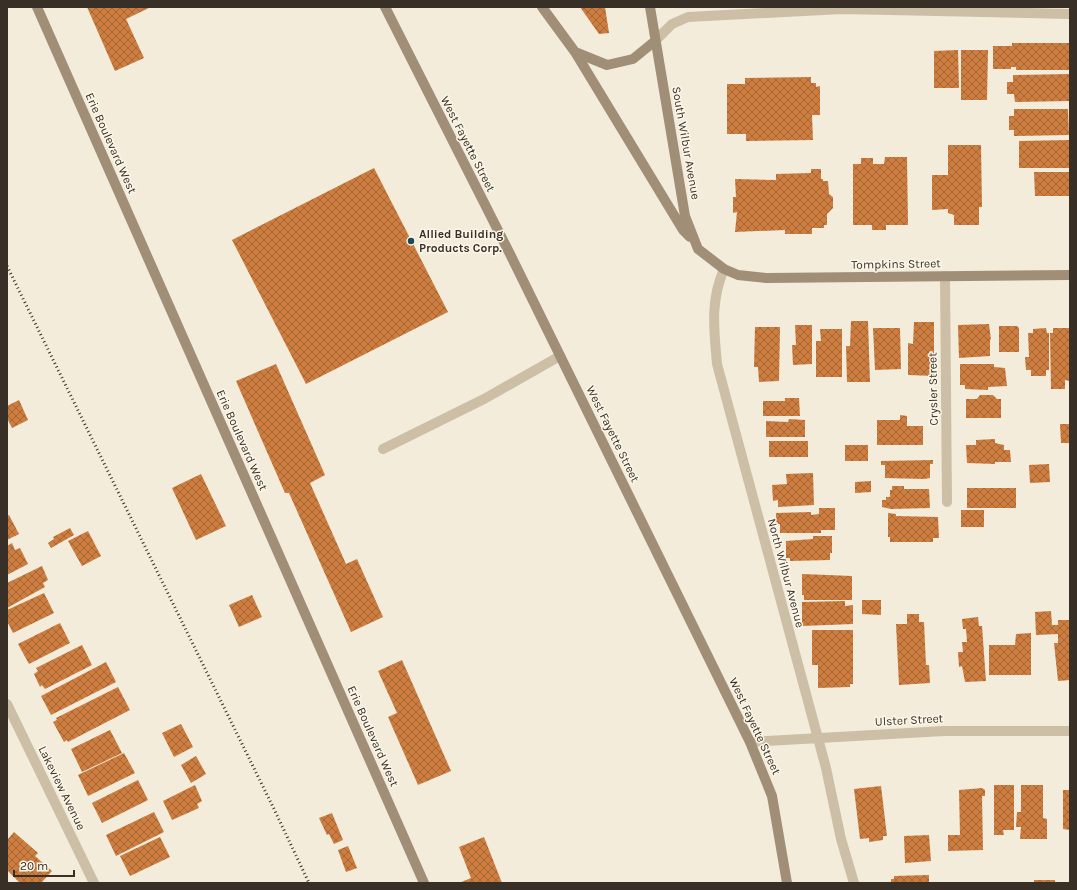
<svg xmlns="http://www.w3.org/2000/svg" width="1077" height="890" viewBox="0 0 1077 890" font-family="Karla,sans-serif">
<defs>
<pattern id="building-cross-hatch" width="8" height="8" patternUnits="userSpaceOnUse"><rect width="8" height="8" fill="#cd7d3f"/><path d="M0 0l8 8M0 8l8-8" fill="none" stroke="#a76735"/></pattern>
</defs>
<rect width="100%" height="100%" fill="#f3ecdb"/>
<path fill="url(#building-cross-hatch)" d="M87 7H151L126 19 144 58 115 71Z
M580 7H605L609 33 599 34Z
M1012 43H1070V70H1016V67H1011V69H993V46H1012Z
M958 50 959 88H934V51Z
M961 50H988L987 100H961Z
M1070 74V101L1015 102 1014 94H1007V82H1013V75Z
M811 77V83H816V87L820 86V115H812L813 140 746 141V134H727V84H745V78Z
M1014 109H1068L1069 135 1014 136V130H1009V116H1014Z
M1070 140V168H1019V141Z
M948 145H981L982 207H979V225H954V215L948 213V209L932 210V175H948Z
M885 157H907L908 225H886V230H872V225H853V164H861V158H873V164H884Z
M374 168 448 312 306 384 232 240Z
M811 169H821V179H823V181H828L829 194 833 197V208L827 214V225H824V228H812V234H785V230L735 232 737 212 733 213V197H736L735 179 776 180V174L811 173Z
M1034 172H1070V196H1035Z
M851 321H868L870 382H847L846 346H850Z
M914 322H934V376L908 375V343L913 344Z
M989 324 991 340 990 339V356L959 358 958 325Z
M795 325H812V364L793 365 792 345H796Z
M999 326H1017L1019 328V352H999Z
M755 327H780L779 381 759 382 758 367H754Z
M873 328H900L901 369 875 370Z
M1046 328 1047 333H1049V370H1046V376H1031V370H1026L1025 357H1029L1028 333H1033V329Z
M1053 328H1070V381L1065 380V389H1051L1050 333H1053Z
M820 329H842V377H816V341H821Z
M276 364 325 475 310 483 346 564 357 559 383 617 351 632 289 493H285L236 381Z
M960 364H994V367L1005 368 1007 386 988 387V390L965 389V385H960Z
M980 395H993L997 399H1001V418H966V399H977Z
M785 398H799L800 416H763V401H785Z
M19 400 28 420 12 428 7 418V406Z
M900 415 907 416V426H923V445H877V420H900Z
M789 419 805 420V437H766V421L788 422Z
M1060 424H1070V443H1061Z
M995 439V443L1004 445V450H1010L1011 462H995V464L967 463 966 445H976V440Z
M769 441H808V457H769Z
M845 445H868V461H845Z
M933 460V464H930V478L924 479 885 478V465H881V461Z
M1049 464 1050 482 1030 483 1029 465Z
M813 473 814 505 778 507V500L773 501 772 485 787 484 786 474Z
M201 474 226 526 196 540 172 488Z
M871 481V492L855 493V482Z
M892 486H904V489H929L930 508 891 509 882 507V500H886V497H890V490H892Z
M967 488H1016V508H967Z
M819 508H835V530H821V533H780V524H776V513L811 512V515L819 514Z
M961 510H984V527H961Z
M888 513 896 514V516L938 517 939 538H933V542H890V537H888Z
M9 515 19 534 7 540V516Z
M70 528 74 535 51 548 48 543 54 539 53 537Z
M88 531 101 556 82 566 68 541Z
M813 536H832V553H830V560L790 561V558H786V541L813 539Z
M12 543 15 550 20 548 28 564 7 575V546Z
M42 566 48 580 43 583 45 587 7 608V583Z
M802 574 852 576V600H804V595H802Z
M44 593 54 613 13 633 7 621V610Z
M252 595 262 617 239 627 229 605Z
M862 600H881V615L862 614Z
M845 601V606L853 605V624L802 626V602Z
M1051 611 1052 625H1058V620H1070V680L1058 681 1054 643H1058V634L1036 635 1035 612Z
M907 614H919V622H924L926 665H929L930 683 899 685 896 624H907Z
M978 617 979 626H982L986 681 965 682 962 666 959 667 958 652H963L962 642H967L966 629H963L962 619Z
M60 623 70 643 29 664 18 644Z
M812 630H853V684H850V687L818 688V665H812Z
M1031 633V675H989V645H1015L1016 634Z
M82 645 92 665 45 689 42 685 40 687 34 674 38 671 36 668Z
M402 660 451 771 418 785 388 717 397 713 378 671Z
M106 662 116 682 51 715 41 696Z
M118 687 130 710 68 742 67 740 64 742 53 722 57 720 56 718Z
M181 724 193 747 174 757 162 733Z
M110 730 122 753 82 772 71 749Z
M124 753 135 773 88 796 78 775Z
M196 756 206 774 191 783 181 765Z
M138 780 148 800 102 823 92 803Z
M195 785 202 801 197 804 199 808 172 820 163 801Z
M994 785H1014V830H1003L1004 835H994Z
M1021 785H1043V818L1047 819V839H1020L1021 827H1016L1017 812H1021Z
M881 786 887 836H883V840L869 842V838L860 839 854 789Z
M982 788 985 790V796H982L983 850 948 851V835H960L959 790Z
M1063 790H1070V830L1063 829Z
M154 812 164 832 116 856 106 835Z
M332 813 343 840 334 844 329 834 327 835 319 818Z
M14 832 38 853 35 856 52 871 42 882 43 883H20L8 871 7 840Z
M929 835 931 861 905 863 904 836Z
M160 837 170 857 130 876 120 856Z
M484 837 502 883H459L471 878 459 847Z
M348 846 357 868 346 872 338 850Z
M929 875V883H891V879H894V876Z
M1034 880H1055V883H1034Z"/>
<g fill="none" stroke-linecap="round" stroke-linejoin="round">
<path stroke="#ccbfa6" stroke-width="10" d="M383 449 484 399 560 356"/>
<path stroke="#ccbfa6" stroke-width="10" d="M655 41 672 24 688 17 842 9 1070 14
M724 269C710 302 714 329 717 364L826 768 841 839 854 883
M945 276 947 502
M7 704 94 883
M750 742 944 731H1070"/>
<path stroke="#a08e77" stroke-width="10" d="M37 7 424 883
M385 7 510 254 750 742 772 796 787 883
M542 7 575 52 683 230 690 237
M650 7 685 216 698 249 724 269 738 275 766 278 1070 275
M575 52 607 65 633 59 655 41"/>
<path stroke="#383027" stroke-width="3" stroke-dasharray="1 3" stroke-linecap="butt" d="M7 266 274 809 309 883"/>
</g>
<circle fill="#1a4b5c" stroke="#fbf6e8" stroke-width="1.5" cx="411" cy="241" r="4"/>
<g text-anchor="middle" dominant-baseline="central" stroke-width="3" stroke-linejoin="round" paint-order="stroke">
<g font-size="12" fill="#383027" stroke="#fbf6e8">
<text transform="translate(111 143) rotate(66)">Erie Boulevard West</text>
<text transform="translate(686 143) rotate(80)">South Wilbur Avenue</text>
<text transform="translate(468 144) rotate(63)">West Fayette Street</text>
<text transform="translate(896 264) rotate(-1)">Tompkins Street</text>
<text transform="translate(933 389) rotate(-91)">Crysler Street</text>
<text transform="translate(613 434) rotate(64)">West Fayette Street</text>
<text transform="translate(242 440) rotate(66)">Erie Boulevard West</text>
<text transform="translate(786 573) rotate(75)">North Wilbur Avenue</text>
<text transform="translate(909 720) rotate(-3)">Ulster Street</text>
<text transform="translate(755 726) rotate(65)">West Fayette Street</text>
<text transform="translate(373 736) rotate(66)">Erie Boulevard West</text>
<text transform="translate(62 788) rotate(64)">Lakeview Avenue</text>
</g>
<g font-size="12" font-weight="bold" fill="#383027" stroke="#fbf6e8" text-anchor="start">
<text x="419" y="234">Allied Building<tspan x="419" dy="14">Products Corp.</tspan></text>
</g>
</g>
<rect width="1077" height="890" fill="none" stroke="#383027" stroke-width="16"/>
<path d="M14 870v6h60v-6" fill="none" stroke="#383027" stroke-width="2"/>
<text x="20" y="870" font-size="12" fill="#383027" stroke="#fbf6e8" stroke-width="3" paint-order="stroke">20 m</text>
</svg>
